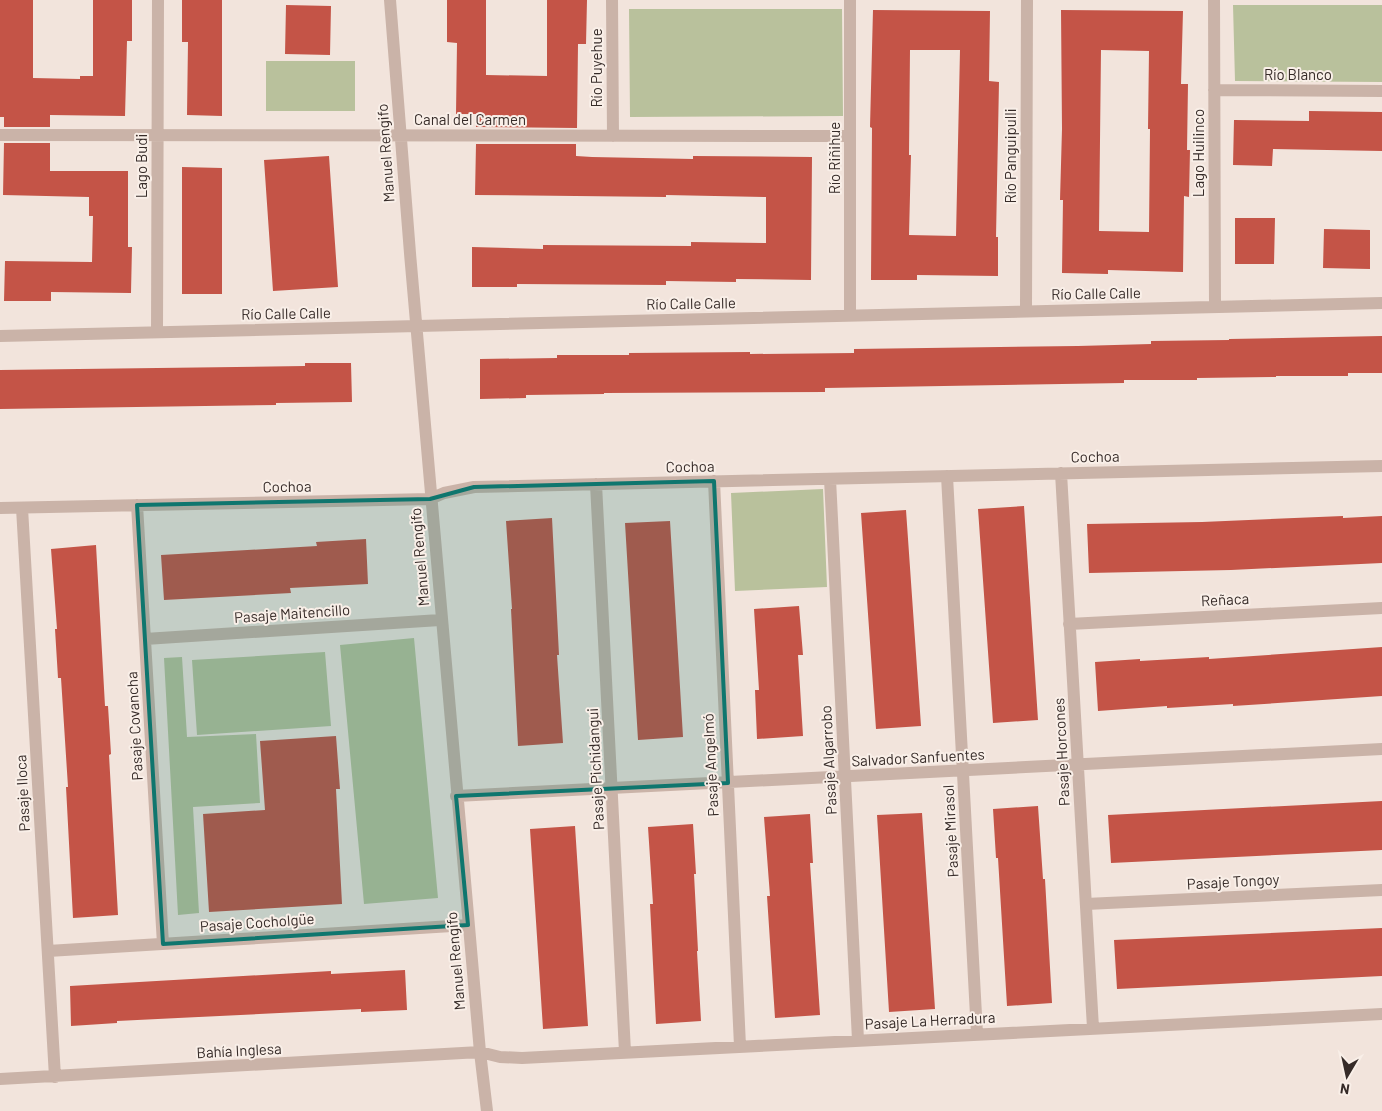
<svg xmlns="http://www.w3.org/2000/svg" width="1382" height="1111" viewBox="0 0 1382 1111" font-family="Barlow,sans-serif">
<rect width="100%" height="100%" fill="#f2e4dc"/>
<path fill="#b9c19c" d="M1233 5H1382V82L1235 81Z
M629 9H842L843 116 630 117Z
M266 61H355V111H266Z
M823 489 827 587 735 591 731 493Z
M414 638 438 898 364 904 340 645Z
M325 652 331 726 197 735 192 660Z
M182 657 187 737 256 734 260 803 193 807 199 913 178 915 164 658Z"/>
<path fill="#c45447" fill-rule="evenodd" d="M0 0H33V78L80 79V76H93V0H132V41H127L125 116 50 115V127H4V117H0Z
M182 0H222V116L187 115 188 42H182Z
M447 0H486V75L547 76V0H587L586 44H578L577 128 476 127V114H456L457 43 447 42Z
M286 5 331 6 330 55 285 54Z
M873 10 990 11 989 81 999 82 996 237H998V276L917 275V280H871L872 128 870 127ZM910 50H960L956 236 909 235 911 155H909Z
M1061 10 1183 11 1181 84H1188L1187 150H1190L1189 197 1184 196 1183 272 1108 270V274L1062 273 1063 200H1060L1062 129ZM1101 50 1149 51 1148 129H1150L1149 232 1099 231Z
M1309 111 1382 112V151L1273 149 1272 166 1233 165 1234 120 1309 121Z
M4 143H50V171H128V247H132L131 293 51 292V301H4L5 261 92 262 93 216H89V197L3 195Z
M476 144H576V156L592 157 693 159V156L812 157 811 280 736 279V282L666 281V285L517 284V287H472V247L543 249V245L691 246V242L766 243V197L666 195V197L475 195Z
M329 156 338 287 273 291 264 160Z
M182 167 222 168V294H182Z
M1235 218H1275L1274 264H1235Z
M1324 229 1370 230V269L1323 268Z
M1382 336V373H1348V376H1276V377L1197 378V380H1124V383L825 388V392L604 393V394L526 395V398L480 399V359L557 358V355H629V353L750 352V354L854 353V349L1078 346 1151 344V341L1229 340V339Z
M305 363H351L352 402 276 403V405L0 409V370L305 366Z
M1024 506 1038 720 993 723 978 509Z
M906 510 921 726 876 729 861 513Z
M1343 516V518L1382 516V563L1231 570 1089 573 1087 524 1202 522Z
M552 518 559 655H557L563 743 518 746 511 609H512L506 521Z
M670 521 683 737 638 740 625 523Z
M366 539 368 584 290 588 291 593 164 600 161 555 317 546 316 542Z
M96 545 105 706H108L111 754 109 755 118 915 73 918 66 787H68L61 678H58L55 629H57L51 549Z
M799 606 803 655H798L803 736 757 739 755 690H759L754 609Z
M1382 647V696L1233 706V704L1167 708V706L1098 711 1095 662 1140 659V661L1209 657V659Z
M336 736 340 789H336L342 904 209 912 203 814 265 810 260 741Z
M1382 801V850L1111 863 1108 815Z
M1038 806 1043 879H1045L1052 1003 1007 1006 998 858H996L993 809Z
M922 813 935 1009 889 1012 877 815Z
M810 814 813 863H810L820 1015 775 1018 767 896H770L764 817Z
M693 824 696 874H694L698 951H697L701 1021 656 1024 650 904H653L648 827Z
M575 826 588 1026 543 1029 530 829Z
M1382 928V976L1117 989 1114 940Z
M405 970 407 1010 361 1012V1009L117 1021V1023L71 1026 70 986 331 971V974Z"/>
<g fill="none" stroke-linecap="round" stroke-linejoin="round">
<path stroke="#cab3a8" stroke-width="12" d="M390 0C417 351 447 702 480 1052L487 1111
M612 0 613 136
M1214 0 1215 307
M1214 90 1382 91
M0 135 850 136
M1026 311 1027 0
M850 315V0
M157 332 158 0
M0 336 1382 303
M1061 473 1093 1028
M947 476 977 1034
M830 479 858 1040
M714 481 740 1046
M596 484 625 1052
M137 505 163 944
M0 508 430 499 444 493 474 487 1382 466
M22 508 55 1077
M1069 624 1382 608
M145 639 440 620
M456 796 1382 749
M1086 904 1382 890
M48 951 468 925
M0 1079 480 1052 500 1057 522 1058 1382 1014"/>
</g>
<path fill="#0f766e" fill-opacity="0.2" stroke="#0f766e" stroke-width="4" stroke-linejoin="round" d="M714 481 728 783 456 796 468 925 163 944 137 505 430 499 474 487Z"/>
<g text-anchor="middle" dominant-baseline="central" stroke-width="4" stroke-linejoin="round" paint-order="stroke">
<g font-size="15" fill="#362b28" stroke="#f9efe8">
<text transform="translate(596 68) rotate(-90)">Río Puyehue</text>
<text x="1298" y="74">Río Blanco</text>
<text x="470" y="119">Canal del Carmen</text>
<text transform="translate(385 153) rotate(-94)">Manuel Rengifo</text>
<text transform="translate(1198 153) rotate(-90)">Lago Huilinco</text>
<text transform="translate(1010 156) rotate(-90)">Río Panguipulli</text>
<text transform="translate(834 158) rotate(-90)">Río Riñihue</text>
<text transform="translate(141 166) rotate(-90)">Lago Budi</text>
<text transform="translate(1096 293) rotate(-1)">Río Calle Calle</text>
<text transform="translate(691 303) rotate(-1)">Río Calle Calle</text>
<text transform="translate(286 313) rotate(-1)">Río Calle Calle</text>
<text transform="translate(1095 456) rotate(-1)">Cochoa</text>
<text transform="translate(690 466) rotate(-1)">Cochoa</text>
<text transform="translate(287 486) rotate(-1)">Cochoa</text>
<text transform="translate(419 557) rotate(-95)">Manuel Rengifo</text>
<text transform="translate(1225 599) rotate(-3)">Reñaca</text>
<text transform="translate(292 613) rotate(-4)">Pasaje Maitencillo</text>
<text transform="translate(134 726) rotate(-93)">Pasaje Covancha</text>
<text transform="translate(1061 752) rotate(-93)">Pasaje Horcones</text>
<text transform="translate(918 757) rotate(-3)">Salvador Sanfuentes</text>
<text transform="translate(828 760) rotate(-93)">Pasaje Algarrobo</text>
<text transform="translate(710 765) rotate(-93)">Pasaje Angelmó</text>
<text transform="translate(595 769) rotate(-93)">Pasaje Pichidangui</text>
<text transform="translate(22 793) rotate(-93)">Pasaje Iloca</text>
<text transform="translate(950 831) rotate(-93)">Pasaje Mirasol</text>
<text transform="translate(1233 881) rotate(-3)">Pasaje Tongoy</text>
<text transform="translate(257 922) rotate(-4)">Pasaje Cocholgüe</text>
<text transform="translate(455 961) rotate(-95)">Manuel Rengifo</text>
<text transform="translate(930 1020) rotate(-3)">Pasaje La Herradura</text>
<text transform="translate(239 1050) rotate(-3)">Bahía Inglesa</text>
</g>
</g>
<g transform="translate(1347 1076) rotate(189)" stroke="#f9efe8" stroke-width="4" paint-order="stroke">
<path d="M0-4L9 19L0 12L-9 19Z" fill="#362b28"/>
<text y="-8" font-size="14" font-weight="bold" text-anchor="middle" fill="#362b28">N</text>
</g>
</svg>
